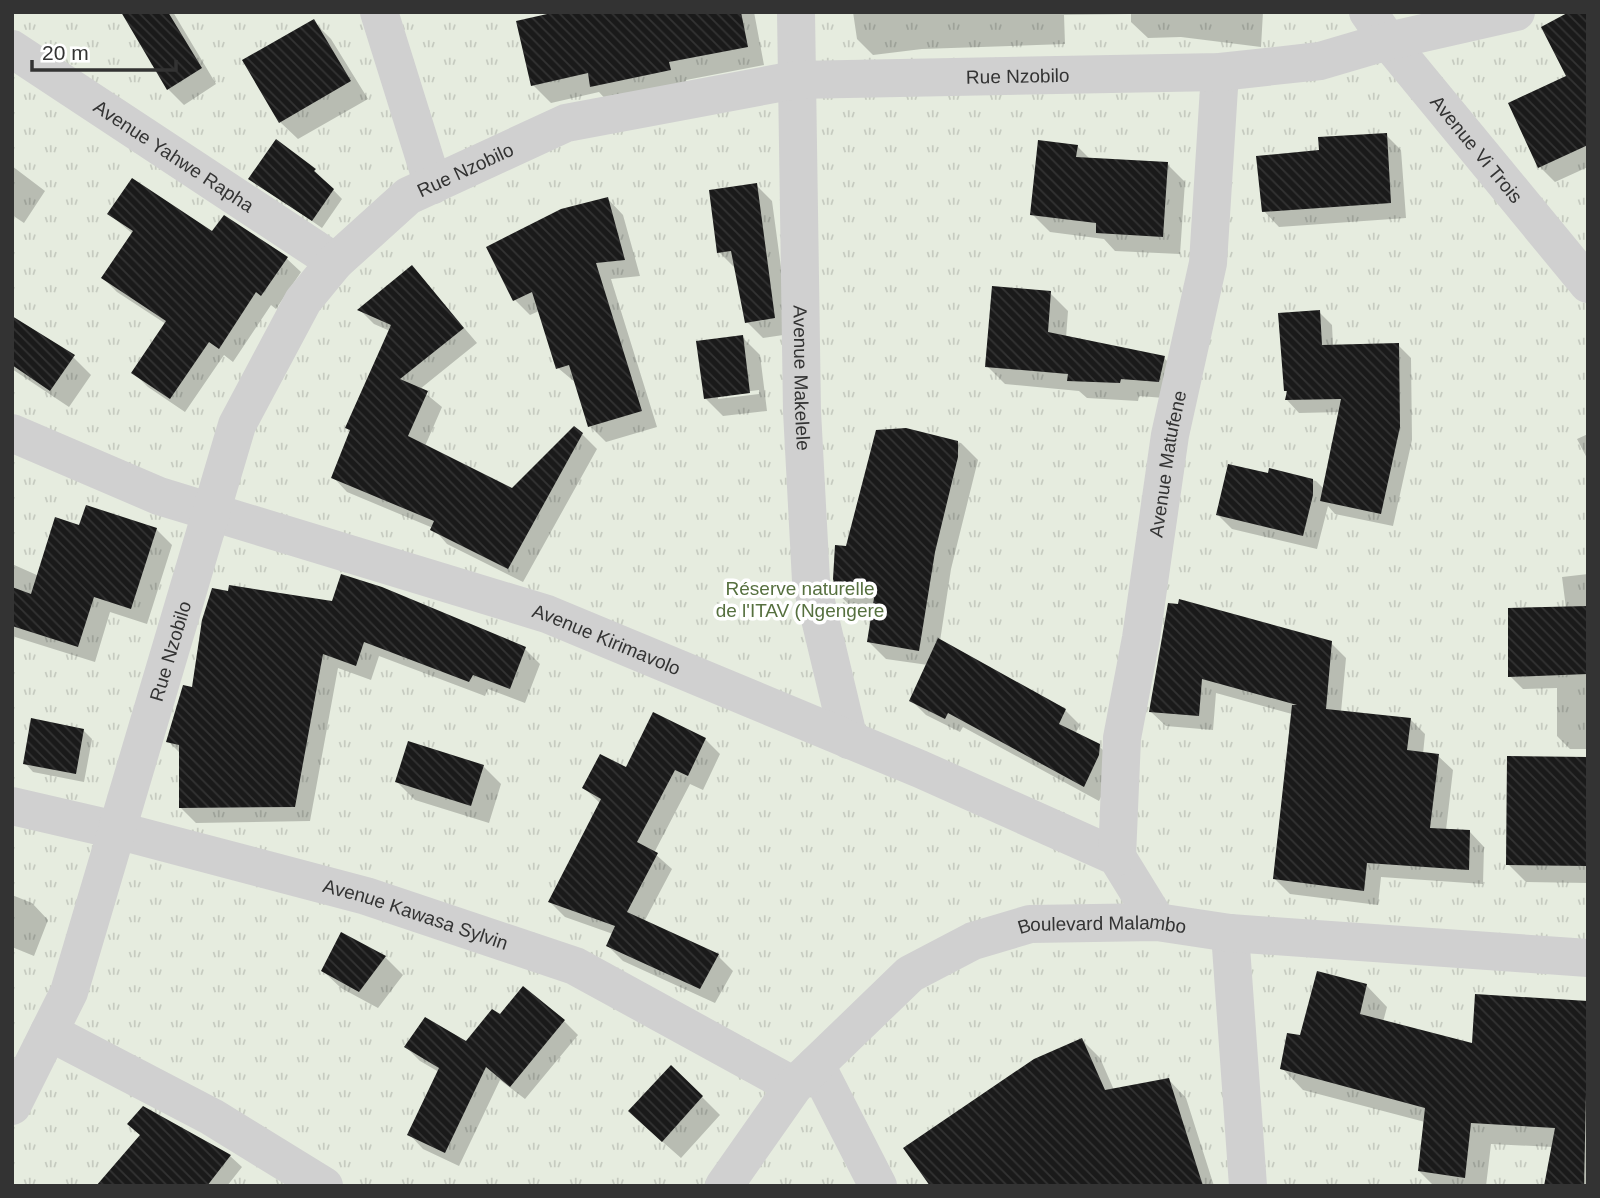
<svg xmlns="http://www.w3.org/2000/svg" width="1600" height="1198" viewBox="0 0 1600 1198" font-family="Helvetica,sans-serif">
<defs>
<pattern id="park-tufts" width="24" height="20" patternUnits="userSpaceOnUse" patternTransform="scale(1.75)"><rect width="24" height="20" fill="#e6ecdf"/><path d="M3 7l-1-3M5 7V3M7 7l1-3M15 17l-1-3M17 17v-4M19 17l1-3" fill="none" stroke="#c6cbc0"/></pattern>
<pattern id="building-back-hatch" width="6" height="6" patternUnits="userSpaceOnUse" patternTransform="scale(1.75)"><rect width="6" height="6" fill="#1a1a1a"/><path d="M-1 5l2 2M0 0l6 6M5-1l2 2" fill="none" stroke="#333"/></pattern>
</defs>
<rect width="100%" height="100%" fill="#fff"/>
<path fill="url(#park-tufts)" d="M12 12H1588V1186H12Z"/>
<path fill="#0003" fill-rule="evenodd" d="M123 12H173L216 84 184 105 168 89Z
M564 12H754L764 65 686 80 688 87 610 104 599 92 551 103 533 85Z
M853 12H1263L1261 47 1181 37 1148 38 1131 22V14L1064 15 1065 44 922 49 873 55 857 39Z
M313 21 331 39 368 99 298 139 280 122Z
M1588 27V167L1555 182 1540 167Z
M1386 135 1401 150 1406 218 1279 227 1264 211 1320 151Z
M1077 146 1090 159 1167 164 1185 182 1180 254 1115 251 1104 239 1050 232 1032 214Z
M12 166 45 191 24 223 12 215Z
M314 170 342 199 322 228 251 179Z
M756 185 772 201 790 334 763 338 747 322 735 268 719 252Z
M607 198 623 215 640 276 611 279 657 427 606 442 590 426 576 383 558 368 539 311 530 315 514 299Z
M109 214 213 234 286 258 301 272 276 309 271 305 233 362 224 355 185 412 148 387 133 372 166 324 117 292 103 278 133 234Z
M412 267 477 343 420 389 442 407 425 446 513 491 582 434 597 449 523 582 447 544 433 528 347 492 333 477 351 432 347 428 390 331 374 324 360 310Z
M1050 293 1068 311 1066 338 1164 358 1182 376 1177 399 1139 396 1138 401 1087 398 1079 391 1005 384 987 366Z
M1319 312 1332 325 1333 346 1398 345 1411 358 1412 440 1393 526 1335 514 1328 506 1317 549 1232 529 1218 515 1269 475 1270 470 1316 481 1324 489 1341 412 1299 413 1287 400 1286 391Z
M12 318 73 357 91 375 69 407 12 369Z
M742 337 760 355 767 411 723 416 705 398ZM759 390V394L718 399V395Z
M906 430 961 443 978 460 951 569 940 641 1065 710 1080 725 1075 734 1099 746 1114 761V770L1099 801 963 727 960 732 926 715 911 700 928 665 886 659 869 642 874 613 856 611 838 594 848 548Z
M1588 434V460L1577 439Z
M81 527 156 529 172 545 147 624 110 612 95 662 12 636V564L39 576Z
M1588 574V749H1570L1557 736V688L1523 689 1510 676 1566 608 1562 577Z
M334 603 525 649 540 664 525 703 488 689 485 696 379 656 371 680 338 668 310 821 196 823 181 808V754L168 741 193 689Z
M1169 605 1331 643 1346 658 1341 712 1410 719 1425 734 1423 754 1438 756 1453 770 1446 830 1470 832 1484 847 1483 884 1381 877 1378 905 1290 894 1275 879 1292 714 1216 693 1213 730 1166 726 1151 712Z
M83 730 92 739 84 782 33 772 25 763Z
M705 739 720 754 703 790 690 784 654 853 672 869 644 922 718 956 733 971 715 1003 623 961 608 946 613 934 565 917 550 902 601 804 584 788Z
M1588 759V883L1526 882 1508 864Z
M483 766 501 784 489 823 415 800 397 782Z
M12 895 32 903 48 920 34 956 12 947Z
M342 935 385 957 403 975 378 1008 341 988 323 971Z
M1366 985 1387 1007 1383 1022 1474 1045 1588 1002V1186H1546L1553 1147 1491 1144 1486 1186H1434L1419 1171 1425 1122 1303 1090 1282 1068 1301 1037Z
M500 1017 564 1021 578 1035 525 1099 500 1080 459 1166 423 1149 409 1134 439 1072 420 1061 406 1047 467 1044Z
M1082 1040 1100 1058 1114 1090 1168 1079 1186 1098 1214 1186H932Z
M702 1097 720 1115 681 1158 656 1136Z
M143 1108 230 1156 242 1167 227 1186H99L141 1136 129 1124Z"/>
<path fill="url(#building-back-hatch)" d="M121 12H168L202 68 167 90Z
M556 12H741L748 47 669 62 671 70 590 87 588 73 531 86 516 21Z
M1569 12H1588V145L1538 168 1508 103 1566 76 1541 27Z
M314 19 351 81 279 123 242 60Z
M1387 133 1391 203 1262 212 1256 156 1319 150 1318 137Z
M276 139 316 169 314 171 334 189 312 221 248 179Z
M1038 140 1078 145 1076 157 1168 162 1163 237 1096 233V223L1030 215Z
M132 178 212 231 224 215 288 257 261 296 256 292 219 349 209 342 170 399 131 373 166 321 101 278 133 231 107 214Z
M757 183 775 318 745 323 731 251 717 253 709 190Z
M608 197 625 260 596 263 642 411 588 427 569 365 556 369 532 292 513 301 486 247 561 209Z
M412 265 464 328 400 379 428 391 408 436 512 488 574 426 583 433 508 569 430 530 434 521 331 478 350 430 345 428 391 325 357 310Z
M992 286 1051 291 1048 332 1165 356 1159 382 1121 379 1120 383 1067 381 1068 374 985 367Z
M1320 310 1322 345 1399 343 1400 427 1381 514 1320 501 1341 399 1285 400 1287 391H1284L1278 313Z
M12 316 75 355 50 391 12 365Z
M743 335 750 393 704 399 696 341Z
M906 428 958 441V457L935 552 919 651 867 642 874 598 837 595 833 579 835 545 846 546 876 430Z
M1228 464 1268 473 1269 468 1313 479V495L1303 536 1216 515Z
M86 505 157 528 131 609 94 597 78 647 12 626V587L31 594 55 517 79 525Z
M341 574 382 587 526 647 510 689 473 675 469 682 364 642 356 666 323 654 295 807 179 808V745L166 742 183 685 192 687 202 620 212 588 228 591 229 585 332 601Z
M1179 599 1332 641 1326 709 1411 718 1407 750 1439 754 1430 828 1470 830 1469 870 1367 863 1364 891 1273 879 1292 705H1297L1202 679 1199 716 1149 712 1168 603 1178 604Z
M1588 606V674L1508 677V608Z
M938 638 1066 709 1059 724 1100 744 1099 755 1084 787 948 713 945 719 909 701Z
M653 712 706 738 688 776 675 770 637 842 658 853 627 912 719 954 700 989 606 946 615 926 548 902 601 799 582 788 600 754 626 767Z
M31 718 84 729 76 774 23 764Z
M408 741 484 765 471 806 395 782Z
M1507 756 1588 757V866L1506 865Z
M341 932 386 956 359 992 321 971Z
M1317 971 1367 984 1360 1014 1472 1043 1475 994 1588 1001 1584 1186H1544L1555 1128 1471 1123 1465 1178 1418 1171 1425 1108 1280 1069 1287 1033 1300 1035Z
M523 986 565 1020 510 1087 486 1067 445 1153 407 1135 439 1068 404 1047 425 1017 466 1041 492 1009 500 1014Z
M1082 1038 1105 1090 1169 1078 1203 1186H930L903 1148 1034 1059Z
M671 1065 703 1096 662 1142 628 1111Z
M143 1106 231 1155 207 1186H96L140 1135 127 1124Z"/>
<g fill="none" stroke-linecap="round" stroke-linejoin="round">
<g stroke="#d0d0d0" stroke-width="38">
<path d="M379 12 433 185"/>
<path id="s1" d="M796 12 802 411 811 581 849 740"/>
<path id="s2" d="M1368 12 1388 41 1588 284"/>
<path id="s3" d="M12 49 335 262"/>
<path id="s4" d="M12 433 159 496 547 614 920 769 1117 857 1157 922"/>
<path id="s5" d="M12 806 116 830 366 896 575 966 794 1086"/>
<path id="s6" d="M1117 857 1122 738 1141 638 1170 435 1208 263 1220 72"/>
<path d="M1230 933 1248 1186"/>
<path d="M49 1032 212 1117 324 1186"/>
<path d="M816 1065 878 1186"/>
<path id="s7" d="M12 1106 69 992 237 425 303 301 335 262 408 196 566 123 795 80 1220 72 1320 61 1388 41 1516 12"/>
<path id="s8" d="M724 1186 794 1086 910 974 973 941 1030 924 1157 922 1230 933 1588 958"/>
</g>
</g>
<g text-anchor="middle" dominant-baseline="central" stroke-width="7" stroke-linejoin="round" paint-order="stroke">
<g font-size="19" fill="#333" stroke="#fff">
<text stroke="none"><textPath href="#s7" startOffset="1638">Rue Nzobilo</textPath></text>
<text stroke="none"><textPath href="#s2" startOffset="175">Avenue Vi Trois</textPath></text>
<text stroke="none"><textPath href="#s3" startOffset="194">Avenue Yahwe Rapha</textPath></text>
<text stroke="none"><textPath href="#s7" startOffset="1071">Rue Nzobilo</textPath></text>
<text stroke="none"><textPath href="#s1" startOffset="366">Avenue Makelele</textPath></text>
<text stroke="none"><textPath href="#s6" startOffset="397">Avenue Matufene</textPath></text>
<text stroke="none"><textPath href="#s4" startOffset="630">Avenue Kirimavolo</textPath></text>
<text stroke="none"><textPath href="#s7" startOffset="483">Rue Nzobilo</textPath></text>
<text stroke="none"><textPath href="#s5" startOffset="418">Avenue Kawasa Sylvin</textPath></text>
<text stroke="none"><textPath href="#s8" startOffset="486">Boulevard Malambo</textPath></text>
</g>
<g font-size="19" fill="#56703f" stroke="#fff">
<text x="800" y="588">Réserve naturelle<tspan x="800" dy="22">de l'ITAV (Ngengere</tspan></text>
</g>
</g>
<rect width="1600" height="1198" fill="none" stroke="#333333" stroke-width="28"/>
<path d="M32 60v10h144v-10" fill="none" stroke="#333333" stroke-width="3.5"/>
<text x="42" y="60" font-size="21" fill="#333333" stroke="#ffffff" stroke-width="5" paint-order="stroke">20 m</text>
</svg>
